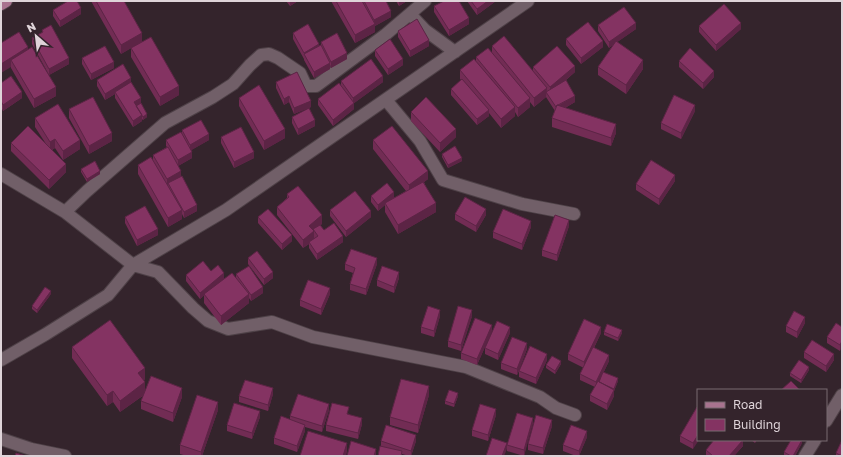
<svg xmlns="http://www.w3.org/2000/svg" width="843" height="457" viewBox="0 0 843 457" font-family="'Golos Text',sans-serif">
<rect width="100%" height="100%" fill="#34242c"/>
<g fill="none" stroke-linecap="round" stroke-linejoin="round">
<g stroke="#4e4147" stroke-width="14">
<path id="minor" d="M410 14 425 30 455 52
M386 100 420 141 443 180 522 204 574 214
M1 174 65 212 133 265 158 272 193 308 208 321 228 329 272 322 313 337 466 367 540 397 556 408 575 415
M65 212 87 191 165 123 213 97 233 84 250 65 261 55 269 54 278 58 300 73 306 86H316L385 35 425 1
M1 360 46 334 108 295 133 265 226 210 528 1
M826 421 842 395
M1 439 31 449 65 456
M805 456 815 440"/>
</g>
<g stroke="#4e4147" stroke-width="14">
<path id="major" d="M1 4 6 1"/>
</g>
<use href="#minor" stroke="#715f68" stroke-width="12"/>
<use href="#major" stroke="#a8738f" stroke-width="12"/>
</g>
<path fill="#722c54" d="M91 1H124L142 42 179 95 160 106 131 57V48L121 54Z
M286 1H298L290 6Z
M331 1H386L391 17 375 26V32L355 43Z
M396 1H407L399 6Z
M467 1H496L477 15Z
M434 6 469 24 449 36 434 12Z
M53 10 81 14 60 27 53 16Z
M598 25 636 29 617 42 643 69 626 94 598 75V67L613 45 609 48 598 31Z
M699 26 741 29 716 51 699 32Z
M42 30 69 64 49 75 32 44V38L42 33Z
M398 31 429 46 410 57 398 37Z
M293 33 319 46 321 45V42L347 59 331 68 330 65V69L314 78 304 60V59L293 39Z
M566 39 603 47 581 64 566 45Z
M1 43 28 50 56 96 34 108 11 68V67Z
M492 46 533 70V67L575 72 566 80 575 102 565 108 616 133 611 146 552 127V118L555 111 546 97 534 107 530 102V107L518 117 515 112V116L501 128 489 113V116L477 125 451 95V89L461 80 460 79V70L476 61V57L492 52Z
M375 50 403 65 388 75 375 56Z
M82 58 114 68 91 80 82 64Z
M679 61 714 77 703 89 679 67Z
M97 80 131 83 147 117 143 120 142 119V121L133 127 115 98V94L105 100 97 86Z
M341 81 383 82 354 103V109L333 126 318 105V99L341 86Z
M276 82 311 107 294 114 289 102 284 105 276 88Z
M1 83 22 98 3 111 1 107Z
M239 98 285 138 264 150 239 106Z
M69 109 112 141 89 154 69 118Z
M695 111 681 139 661 129V123Z
M411 112 456 137 440 152 411 121Z
M292 117 315 126 298 135 292 123Z
M35 118 80 149 63 160 55 148 52 150 66 172 49 189 11 151V143L46 144 35 127Z
M182 130 209 140 191 150 192 158 178 166 181 177 197 211 184 218 182 214V219L168 227 138 174V165L153 161V155L167 147 166 146V140L182 134Z
M221 137 254 158 234 168 221 143Z
M373 140 428 179 424 182 436 212 398 234 385 212V205L378 211 371 202V196L394 198 392 199 406 191 373 149Z
M442 154 462 161 448 168 442 157Z
M81 169 100 174 87 182 81 172Z
M675 181 659 205 636 190V184Z
M287 194 322 224 320 225 324 230 343 242 317 260 309 248V244L303 248 277 215V207L287 198Z
M330 210 371 217 346 237 330 216Z
M455 214 486 215 476 232 455 220Z
M125 217 158 235 137 246 125 223Z
M258 217 292 241 282 250 258 223Z
M569 226 557 261 542 256V250Z
M531 227 522 250 493 238V232Z
M248 258 273 278 264 285 248 264Z
M345 264H377L366 295 350 290V284L353 273 345 270Z
M236 274 263 293 251 301 249 298V303L221 325 204 303V295L200 299 186 281V275L224 279 236 278Z
M399 278 394 293 377 286V280Z
M51 294 37 313 32 309V306Z
M330 294 321 315 300 306V300Z
M440 316 434 337 421 333V327Z
M472 316 461 351 448 347V341Z
M805 323 797 338 786 332V326Z
M842 327 840 351 827 343V337Z
M492 331 477 365 461 359V353Z
M604 332 622 333 618 341 604 335Z
M510 333 498 360 485 354V348Z
M601 333 594 348 609 361 599 382 618 381 614 391V396L607 410 590 401V395L595 387 580 380V374L584 368 568 360V354Z
M72 347 145 379 144 380 145 391 182 397 173 422 141 409V401L144 395 120 412 113 402 107 406 72 358Z
M527 349 519 370 547 360 536 384 519 377V371L517 375 501 369V363Z
M804 352 834 360 826 372 804 358Z
M561 364 555 374 546 368V365Z
M809 370 801 383 790 376V373Z
M273 394 268 411 239 402V396Z
M429 395 418 433 390 425V417Z
M458 396 454 407 445 404V401Z
M697 407 693 449 680 442V436Z
M218 410 202 456H187L180 454V445Z
M329 410 322 432 305 427V431L297 452 274 444V438L290 420V416Z
M349 413 348 414 362 424 358 439 326 431V425Z
M496 415 488 441 472 436V430Z
M260 417 252 439 227 431V425Z
M533 418 524 456 507 451V445Z
M552 426 543 454 528 450V444Z
M587 437 579 456H576L563 451V445Z
M751 440H757L755 443Z
M381 441H416L411 456H409L402 454V456L381 446Z
M802 443 795 456H786L784 455V452Z
M743 446 734 456H706V450Z
M836 453 842 456H836Z"/>
<path fill="#5c2445" d="M290 1H298L290 6Z
M399 1H407L399 6Z
M488 1H496L477 15V9Z
M81 8V14L60 27V21Z
M391 11V17L375 26V32L355 43V35L374 24V20Z
M469 18V24L449 36V30Z
M636 23V29L609 48V42Z
M741 23V29L716 51V45Z
M142 33V42L121 54V45Z
M429 40V46L410 57V51Z
M603 41V47L581 64V58Z
M319 44V50L304 54V59V53Z
M28 47V56L11 60V67L1 73V64Z
M347 53V59L331 68V62Z
M69 58V64L49 75V69Z
M403 59V65L388 75V69Z
M643 60V69L626 94V85Z
M114 62V68L91 80V74Z
M330 63V69L314 78V72Z
M575 66V72L550 93V87Z
M714 71V77L703 89V83Z
M383 76V82L353 104V98Z
M131 78V84L115 92V94L105 100V94Z
M179 86V95L160 106V97Z
M56 87V96L34 108V99Z
M547 88 546 97 534 107V98Z
M22 92V98L3 111V105Z
M289 96V102L284 105V99Z
M575 96V102L556 113V107Z
M141 98V104L134 108V102Z
M530 98V107L518 117V108Z
M311 101V107L294 114V108Z
M354 103V109L333 126V120Z
M695 105V111L681 139V133Z
M515 107V116L501 128V119Z
M489 110V116L477 125V119Z
M147 114V117L143 120V117Z
M142 115V121L133 127V121Z
M315 120V126L298 135V129Z
M616 124V133L611 146V138Z
M285 129V138L264 150V141Z
M456 129V137L440 152V143Z
M112 133V141L89 154V146Z
M209 134V140L190 151V145Z
M55 139V148L50 151V142Z
M80 140V149L63 160V151Z
M192 152V158L178 166V160Z
M254 152V158L234 168V162Z
M462 158V161L448 168V165Z
M66 164V172L49 189V180Z
M100 171V174L87 182V179Z
M181 171V177L167 185V179Z
M428 171V179L409 194V185Z
M675 175V181L659 205V199Z
M394 192V198L386 204 385 203V205L378 211V205Z
M436 203V212L398 234V225Z
M197 205V211L184 218V212Z
M486 209V215L476 232V226Z
M182 210V219L168 227V218Z
M371 211V217L346 237V231Z
M322 215V224L313 231 309 226Z
M569 220V226L557 261V255Z
M531 221V227L522 250V244Z
M158 229V235L137 246V240Z
M314 231V240L309 242V244L303 248V240Z
M292 235V241L282 250V244Z
M343 236V242L317 260V254Z
M377 258V264L366 295V289Z
M273 272V278L264 285V279Z
M399 272V278L394 293V287Z
M224 273V279L200 299V293Z
M263 287V293L251 301V295Z
M330 288V294L321 315V309Z
M51 291V294L37 313V310Z
M249 294V303L221 325V316Z
M440 310V316L434 337V331Z
M472 310V316L461 351V345Z
M805 317V323L797 338V332Z
M492 325V331L477 365V359Z
M510 327V333L498 360V354Z
M601 327V333L584 368V362Z
M622 330V333L618 341V338Z
M842 341V347L840 351V345Z
M527 343V349L517 375V369Z
M547 354V360L536 384V378Z
M834 354V360L826 372V366Z
M609 355V361L596 388V382Z
M561 361V364L555 374V371Z
M809 367V370L801 383V380Z
M145 368V379L138 384V373Z
M618 378V381L614 391V396L607 410V404L614 390V389Z
M145 382V394L120 412V401Z
M429 386V395L418 433V425Z
M182 388V397L173 422V413Z
M273 388V394L268 411V405Z
M113 391V402L107 406V395Z
M458 393V396L454 407V404Z
M218 402V410L202 456H201V452Z
M329 404V410L322 432V426Z
M496 409V415L488 441V435Z
M260 411V417L252 439V433Z
M362 418V424L358 439V433Z
M533 418V424L524 456V450Z
M552 420V426L543 454V448Z
M305 425V431L297 452V446Z
M587 431V437L579 456V451Z
M416 435V441L411 456V451Z
M698 435V440H699L693 449V443Z
M743 440V446L734 456H729Z
M802 440V443L795 456H793Z
M347 443V452L346 456H343Z
M507 443V449L504 456H502Z
M376 449V456H374Z"/>
<path fill="#843362" stroke="#5c2445" d="M68 1H77L81 8 60 21 53 10Z
M96 1H124L142 33 121 45Z
M336 1H362L375 24 355 35Z
M364 1H386L391 11 374 20Z
M444 1H459L469 18 449 30 434 6Z
M471 1H488L477 9Z
M724 4 741 23 716 45 699 26Z
M624 7 636 23 609 42 598 25Z
M417 19 429 40 410 51 398 31Z
M588 22 603 41 581 58 566 39Z
M308 24 319 44 304 53 293 33Z
M51 25 69 58 49 69 32 38 43 32 42 30Z
M19 32 28 47 1 64V43Z
M337 33 347 53 331 62 321 42Z
M504 36 547 88 534 98 492 46Z
M151 37 179 86 160 97 131 48Z
M390 39 403 59 388 69 375 50Z
M616 41 643 60 626 85 598 67Z
M321 45 330 63 314 72 304 54Z
M105 46 114 62 91 74 82 58Z
M557 46 575 66 550 87 533 67Z
M32 47 56 87 34 99 11 60Z
M488 48 530 98 518 108 476 57Z
M690 48 714 71 703 83 679 61Z
M371 59 383 76 353 98 341 81Z
M474 59 515 107 501 119 460 70Z
M123 64 131 78 105 94 97 80Z
M297 72 311 101 294 108 289 96 284 99 276 82Z
M11 76 22 92 3 105 1 101V83Z
M462 79 489 110 477 119 451 89Z
M566 80 575 96 558 105H557L556 107 546 92Z
M131 82 141 98 134 102 142 115 133 121 115 92Z
M339 83 354 103 333 120 318 99Z
M259 85 285 129 264 141 239 98Z
M674 95 695 105 681 133 661 123Z
M93 97 112 133 89 146 69 109Z
M426 97 456 129 440 143 411 112Z
M141 103 147 114 143 117 136 106Z
M58 104 80 140 63 151 55 139 50 142 35 118Z
M557 105 616 124 611 138 552 118Z
M309 108 315 120 298 129 292 117Z
M201 120 209 134 190 145 182 130Z
M28 126 66 164 49 180 11 143Z
M392 126 428 171 409 185 373 140Z
M241 127 254 152 234 162 221 137Z
M181 132 192 152 178 160 166 140Z
M455 146 462 158 448 165 442 154Z
M168 147 181 171 167 179 153 155Z
M151 157 182 210 168 218 138 165Z
M651 160 675 175 659 199 636 184Z
M95 161 100 171 87 179 81 169Z
M182 176 197 205 184 212 168 183Z
M423 182 436 203 398 225 385 203Z
M387 183 394 192 378 205 371 196Z
M298 186 322 215 309 226 314 231 303 240 277 207 289 197 287 194Z
M355 191 371 211 346 231 330 210Z
M465 197 486 209 476 226 455 214Z
M145 206 158 229 137 240 125 217Z
M268 209 292 235 282 244 258 217Z
M503 209 531 221 522 244 493 232Z
M555 215 569 220 557 255 542 250Z
M334 223 343 236 317 254 309 242 318 236 313 229 320 225 324 230Z
M351 249 377 258 366 289 350 284 355 268 345 264Z
M257 251 273 272 264 279 248 258Z
M203 261 211 271 218 265 224 273 200 293 186 275Z
M249 266 263 287 251 295 236 274Z
M382 266 399 272 394 287 377 280Z
M232 273 249 294 221 316 204 294Z
M308 280 330 288 321 309 300 300Z
M45 287 51 291 37 310 32 306Z
M428 306 440 310 434 331 421 327Z
M458 306 472 310 461 345 448 341Z
M794 311 805 317 797 332 786 326Z
M475 318 492 325 477 359 461 353Z
M584 319 601 327 584 362 568 354Z
M110 320 145 368 138 373 145 382 120 401 113 391 107 395 72 347Z
M497 321 510 327 498 354 485 348Z
M836 323 842 327V341L840 345 827 337Z
M607 324 622 330 618 338 604 332Z
M512 337 527 343 517 369 501 363Z
M812 340 834 354 826 366 804 352Z
M530 346 547 354 536 378 519 371Z
M593 347 609 355 596 382 580 374Z
M552 356 561 361 555 371 546 365Z
M799 360 809 367 801 380 790 373Z
M603 372 618 378 614 389 599 382Z
M151 376 182 388 173 413 141 401Z
M401 379 429 386 418 425 390 417Z
M245 380 273 388 268 405 239 396Z
M598 381 614 390 607 404 590 395Z
M791 381 800 390H781Z
M449 390 458 393 454 404 445 401Z
M298 394 329 404 322 426 290 416Z
M197 395 218 402 201 452 180 445Z
M234 403 260 411 252 433 227 425Z
M332 403 349 407 347 414 362 418 358 433 326 425Z
M480 404 496 409 488 435 472 430Z
M697 407 698 408V435L693 443 680 436Z
M517 413 533 418 524 450 507 445Z
M536 415 552 420 543 448 528 444Z
M281 416 305 425 297 446 274 438Z
M386 425 416 435 411 451 381 441Z
M571 425 587 431 579 451 563 445Z
M308 431 347 443 343 456H300Z
M492 438 507 443 502 456H486Z
M714 440H743L729 456H713L706 450Z
M791 440H802L793 456H791L784 452Z
M842 440V456L836 453Z
M351 441 376 449 374 456H347Z
M380 446 402 451 401 456H378Z
M16 453 26 456H15Z"/>
<rect width="843" height="457" fill="none" stroke="#dfd4d9" stroke-width="4"/>
<rect x="697" y="389" width="130" height="52" fill="#34242c" stroke="#786a71"/>
<rect x="705" y="402" width="20" height="6" fill="#a8738f" stroke="#786a71"/>
<text x="733" y="409" font-size="12" fill="#dfd4d9">Road</text>
<rect x="705" y="419" width="20" height="12" fill="#843362" stroke="#786a71"/>
<text x="733" y="429" font-size="12" fill="#dfd4d9">Building</text>
<g transform="translate(36 36) rotate(332)" stroke="#34242c" stroke-width="3" paint-order="stroke">
<path d="M0-3L7 15L0 10L-7 15Z" fill="#dfd4d9"/>
<text y="-6" font-size="11" font-weight="bold" text-anchor="middle" fill="#dfd4d9">N</text>
</g>
</svg>
